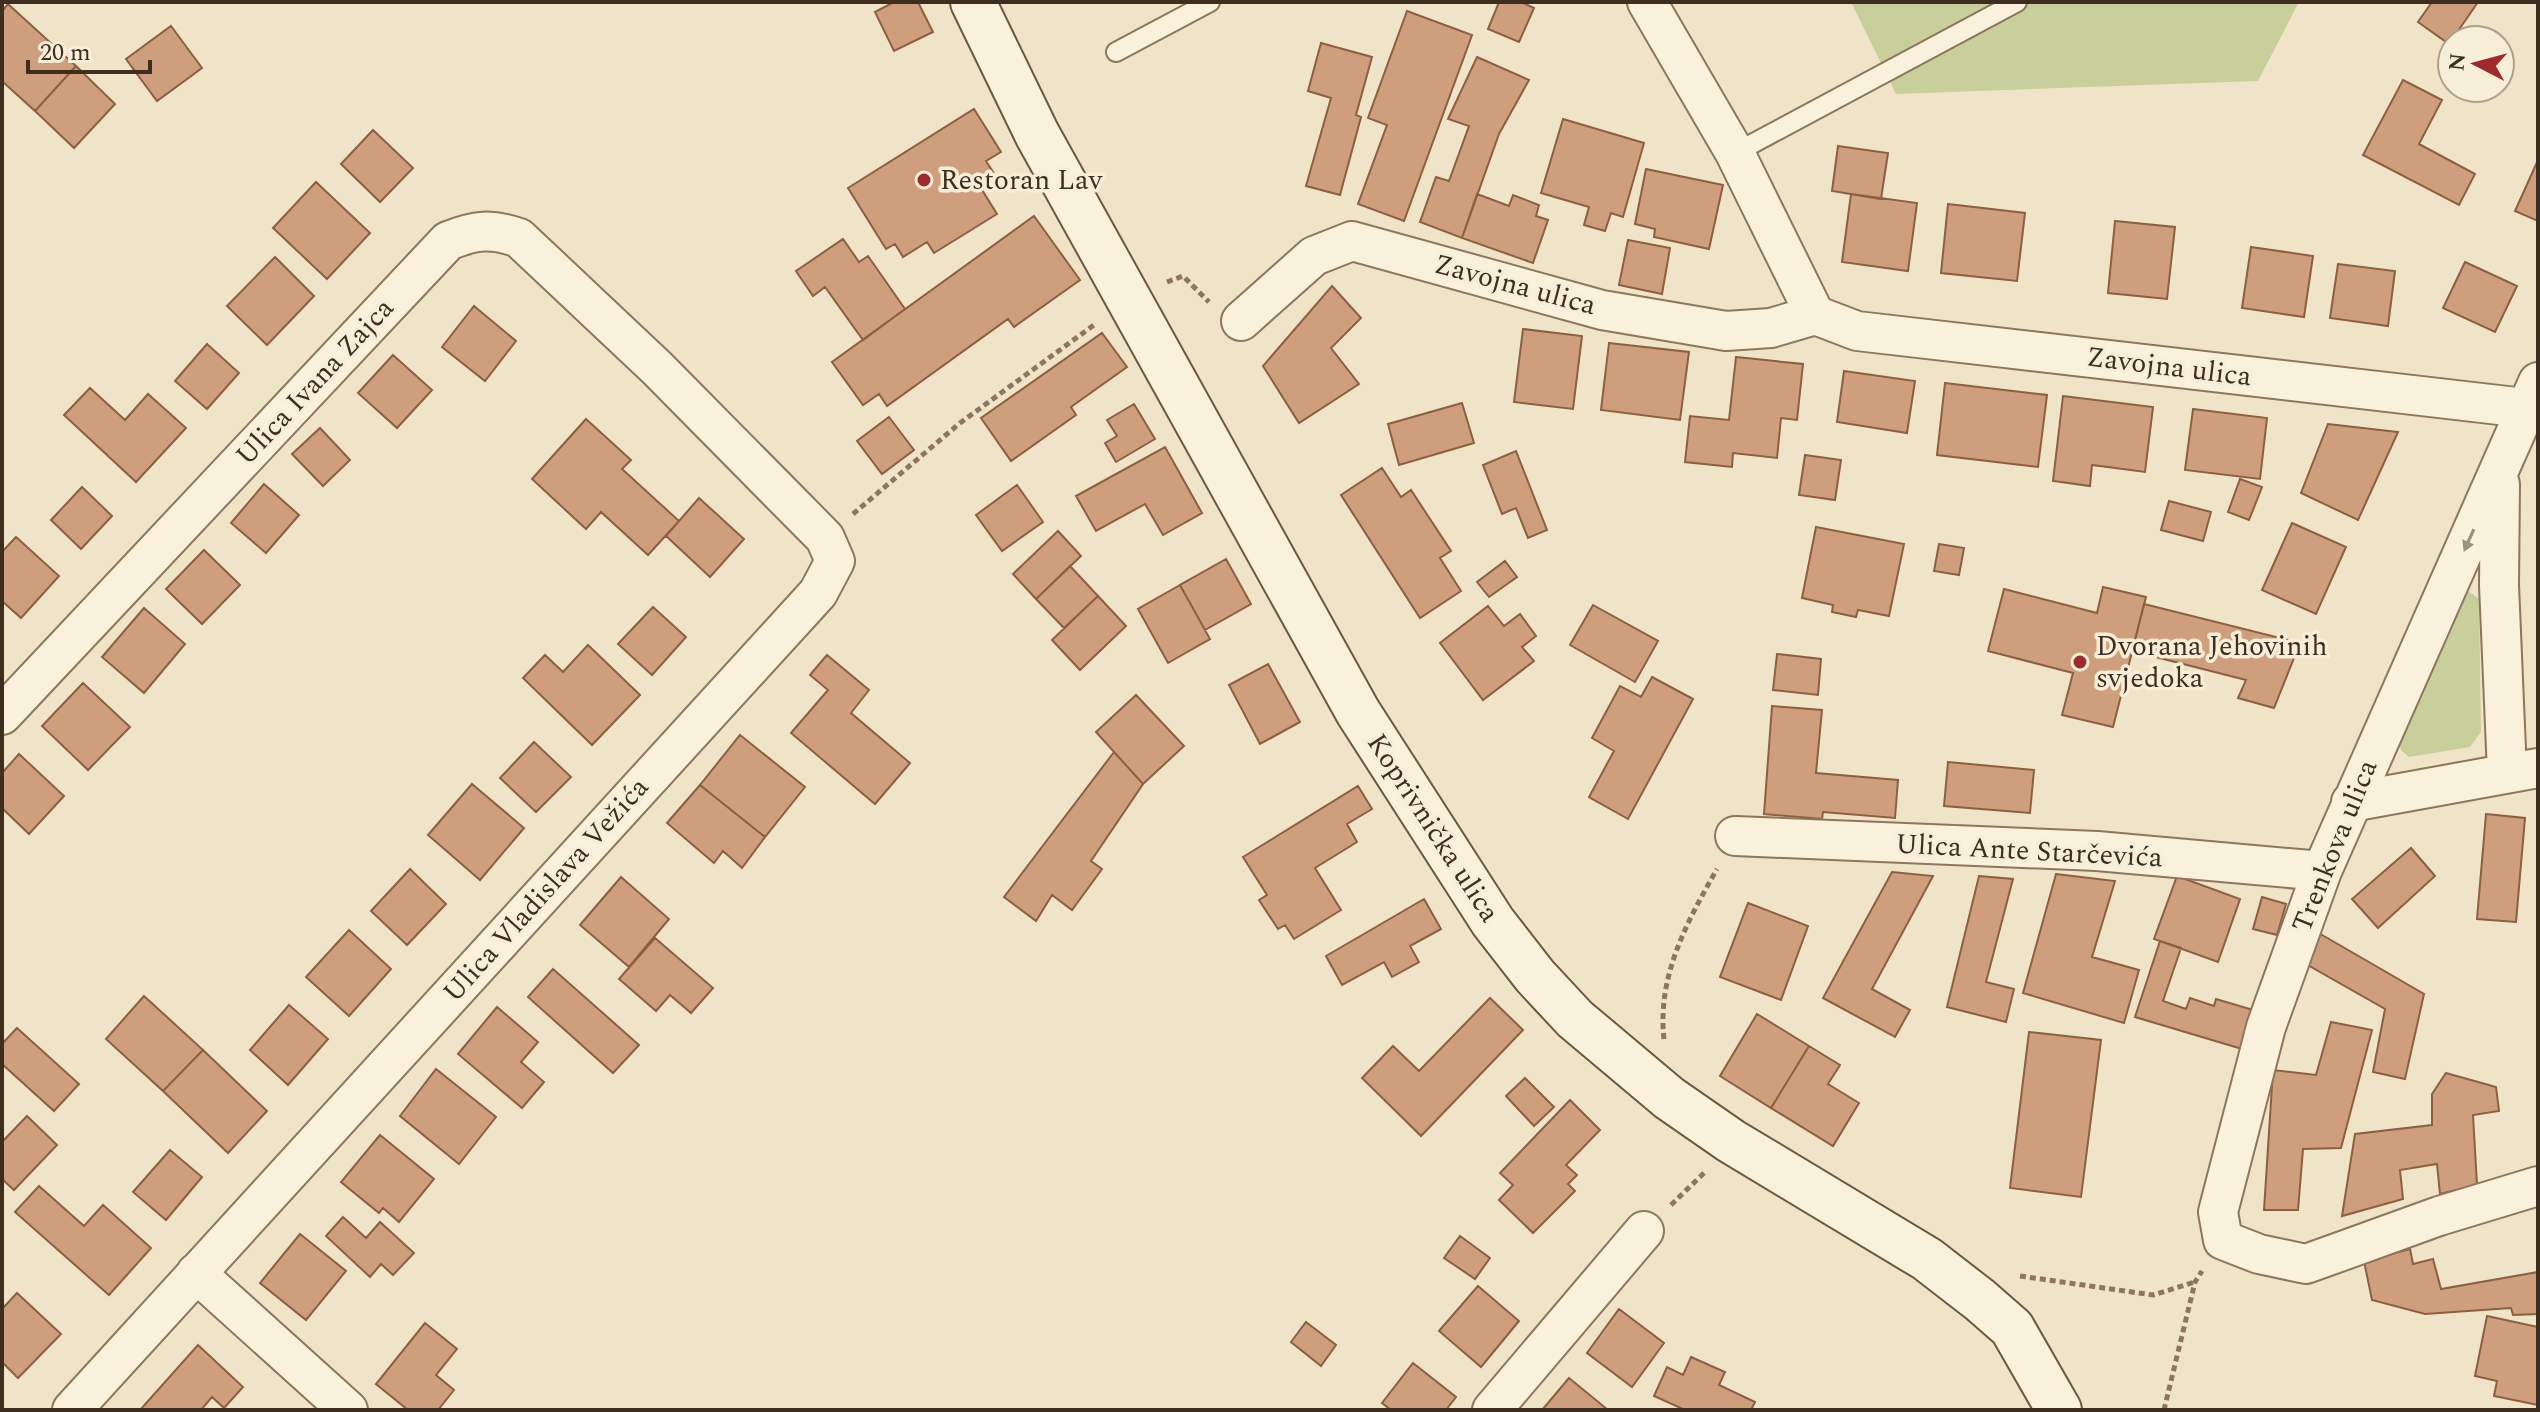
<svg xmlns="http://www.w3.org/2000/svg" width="2540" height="1412" viewBox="0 0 2540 1412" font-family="Spectral,serif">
<rect width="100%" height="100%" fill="#f0e4c8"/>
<path fill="#c9cf9b" d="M1851 2H2299L2258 81 1896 94Z
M2467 590 2479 599 2481 732 2470 747 2409 757 2401 750 2398 739 2457 595Z"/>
<path fill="#cf9f7d" stroke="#8d5f41" stroke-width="2" d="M894 2H918L933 32 894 51 875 12Z
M1499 2H1521L1534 8 1519 42 1488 29Z
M2432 2H2478L2449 44 2418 22Z
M8 4 76 66 35 111 2 81V11Z
M1407 11 1472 35 1404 221 1358 204 1387 125 1368 118Z
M171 26 202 68 157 101 126 59Z
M1321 43 1372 57 1356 115 1361 117 1340 195 1306 186 1331 98 1308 91Z
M1477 57 1529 80 1499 134 1462 238 1420 222 1436 177 1449 181 1469 126 1448 119Z
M76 66 115 104 74 148 35 111Z
M2403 80 2442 100 2419 144 2475 174 2459 205 2363 155Z
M974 109 1001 152 986 161 995 175 979 185 997 214 934 253 927 242 903 257 895 244 886 249 848 188Z
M1563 119 1644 143 1623 217 1611 213 1605 231 1584 225 1589 207 1541 193Z
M373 130 413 168 380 202 341 164Z
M1838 146 1888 153 1881 199 1832 191Z
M2538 160V221L2515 211Z
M1646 169 1723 185 1709 249 1654 237 1655 229 1635 224Z
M316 182 370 233 327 279 273 228Z
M1477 194 1509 206 1513 195 1539 205 1536 216 1548 220 1533 263 1462 238Z
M1851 194 1917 203 1908 271 1842 262Z
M1948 204 2025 213 2017 281 1941 273Z
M1034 216 1080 280 1014 327 1008 319 887 406 879 394 863 405 832 362Z
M2115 221 2175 227 2167 299 2108 293Z
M843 239 859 262 868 256 905 309 863 340 825 287 813 296 796 271Z
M1628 240 1670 248 1662 294 1619 285Z
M2251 247 2313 256 2304 317 2242 308Z
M275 257 314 296 267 345 227 306Z
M2465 262 2517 286 2495 332 2443 308Z
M2338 264 2395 271 2388 326 2330 318Z
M1332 286 1361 318 1331 348 1359 384 1299 423 1263 366Z
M474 306 516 341 485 381 442 347Z
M1523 329 1582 336 1573 409 1514 402Z
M1102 333 1127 367 1071 407 1076 415 1011 461 981 418Z
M1609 343 1689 352 1680 420 1601 410Z
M207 344 239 373 207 409 175 381Z
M393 355 432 390 397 428 358 393Z
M1736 357 1803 364 1797 420 1781 418 1777 458 1733 453 1732 467 1685 462 1690 416 1729 420Z
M1844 371 1915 381 1907 433 1837 422Z
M1945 383 2047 395 2038 467 1937 455Z
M90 388 125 420 148 394 186 428 136 482 64 415Z
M2063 396 2153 407 2145 472 2092 465 2090 486 2053 481Z
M1462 403 1474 443 1399 465 1388 424Z
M1134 404 1155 439 1116 462 1105 443 1117 436 1107 420Z
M2193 409 2267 418 2260 479 2185 470Z
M889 417 914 450 882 474 857 441Z
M586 419 631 460 622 469 679 521 648 555 601 512 586 529 532 479Z
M2328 424 2398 432 2358 520 2301 493Z
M320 428 350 460 323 486 292 454Z
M1165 447 1202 513 1163 535 1145 504 1096 531 1076 496Z
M1516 451 1547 530 1528 538 1516 508 1502 514 1483 465Z
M1805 455 1841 460 1835 500 1799 495Z
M1382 468 1401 497 1411 490 1451 551 1440 558 1461 591 1420 618 1341 495Z
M2240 479 2262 487 2249 520 2228 512Z
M264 484 299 515 266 553 231 523Z
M1017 485 1043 522 1002 551 976 515Z
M82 487 112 516 81 549 51 520Z
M699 498 744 539 710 577 666 536Z
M2169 501 2211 512 2203 541 2161 530Z
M2292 523 2346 547 2316 614 2262 590Z
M1816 527 1904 544 1889 616 1858 610 1856 617 1832 612 1833 605 1802 598Z
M1058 531 1081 556 1036 599 1013 574Z
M16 537 59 576 21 618 2 601V552Z
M1939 544 1964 548 1959 575 1934 571Z
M204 550 240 585 202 624 166 589Z
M1226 559 1251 604 1205 630 1180 585Z
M1505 561 1517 577 1489 597 1477 582Z
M1070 566 1098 596 1064 628 1036 599Z
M1180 585 1210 639 1168 663 1138 609Z
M2103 587 2146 597 2113 727 2062 715 2073 673 1988 651 2004 589 2097 613Z
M1098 596 1126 626 1080 670 1052 640Z
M2144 604 2300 643 2274 708 2238 698 2246 680 2132 651Z
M1593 605 1658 641 1635 682 1570 645Z
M1488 606 1504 626 1520 614 1536 636 1522 647 1534 661 1483 700 1440 643Z
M653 607 686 637 652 675 618 644Z
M144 608 185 644 144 693 102 657Z
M588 645 640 695 592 745 523 678 545 655 563 672Z
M1777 654 1821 659 1818 695 1773 690Z
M827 655 869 690 851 713 910 763 875 804 791 733 828 690 810 675Z
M1268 664 1300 722 1260 744 1229 685Z
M1652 677 1693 699 1628 819 1589 797 1614 751 1592 738 1620 686 1641 697Z
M83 683 130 727 88 770 42 726Z
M1136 695 1184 746 1143 784 1096 732Z
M1772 706 1822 710 1816 773 1898 780 1895 818 1823 812 1822 819 1764 814Z
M740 735 805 787 765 837 700 785Z
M534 742 571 777 536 812 500 778Z
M1114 752 1143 784 1091 861 1102 869 1072 910 1052 895 1036 921 1004 897Z
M19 754 64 796 29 834 2 808V773Z
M1948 762 2034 770 2030 813 1944 806Z
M472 784 524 828 480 880 428 835Z
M700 785 765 837 742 868 723 851 714 863 667 823Z
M1358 786 1372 809 1347 824 1357 842 1315 868 1341 910 1294 939 1285 925 1278 929 1259 900 1267 895 1243 857Z
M2486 814 2525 818 2516 922 2477 919Z
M2411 848 2435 876 2378 928 2352 899Z
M410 869 446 904 407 945 371 911Z
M1892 872 1933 876 1872 989 1910 1010 1895 1037 1823 998Z
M2056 874 2115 881 2092 957 2139 970 2124 1023 2023 993Z
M1979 876 2013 879 1986 982 2014 989 2006 1022 1947 1007Z
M2177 876 2240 899 2218 962 2154 939Z
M621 877 669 919 629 967 580 925Z
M2262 897 2286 904 2277 935 2253 929Z
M1424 899 1441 929 1410 946 1419 962 1392 977 1384 962 1342 985 1326 956Z
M1748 903 1808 926 1781 1000 1720 977Z
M349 930 391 969 349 1016 306 977Z
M2317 932 2424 994 2405 1079 2373 1072 2385 1009 2306 964Z
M655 938 713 988 691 1013 670 995 656 1011 619 979Z
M2160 941 2181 948 2163 1001 2186 1009 2190 998 2214 1006 2216 999 2253 1010 2242 1049 2135 1017Z
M553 969 639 1045 613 1073 528 997Z
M144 996 203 1050 163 1091 106 1039Z
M1490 998 1523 1030 1421 1136 1362 1078 1393 1046 1419 1071Z
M289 1005 328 1039 288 1085 250 1050Z
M497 1007 538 1042 521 1062 544 1082 522 1108 458 1054Z
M1757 1014 1809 1046 1771 1108 1720 1076Z
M2331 1022 2372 1030 2341 1148 2303 1149 2298 1210H2264L2273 1070 2316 1075Z
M17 1028 79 1084 54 1111 2 1064V1044Z
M2029 1032 2101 1040 2081 1197 2010 1188Z
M1809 1046 1840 1065 1828 1084 1859 1103 1833 1146 1771 1108Z
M203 1050 267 1111 228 1153 163 1091Z
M436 1069 496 1117 459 1164 400 1116Z
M2446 1073 2496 1087 2499 1111 2473 1115 2477 1185 2440 1194 2437 1164 2400 1170 2403 1199 2342 1216 2355 1134 2432 1125V1094Z
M1525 1078 1554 1107 1534 1126 1506 1096Z
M1570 1100 1600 1130 1566 1165 1577 1175 1568 1184 1575 1191 1533 1233 1499 1200 1513 1185 1500 1173Z
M27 1116 57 1145 14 1190 2 1179V1142Z
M380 1135 434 1179 399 1222 383 1208 379 1213 341 1182Z
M170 1150 202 1177 166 1220 133 1192Z
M39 1186 84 1226 103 1205 151 1248 109 1295 15 1212Z
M343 1217 366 1238 380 1222 414 1253 393 1275 381 1264 370 1277 326 1236Z
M300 1234 346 1271 306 1320 260 1283Z
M1460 1236 1490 1258 1475 1279 1444 1258Z
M2410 1249 2413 1264 2433 1259 2441 1289 2538 1272V1314L2513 1315 2511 1308 2425 1314 2372 1300 2364 1261Z
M1478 1286 1519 1321 1481 1367 1439 1331Z
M17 1293 61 1334 18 1378 2 1362V1309Z
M1619 1309 1664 1343 1632 1387 1587 1353Z
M2487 1316 2538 1327V1405L2494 1396 2497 1381 2475 1376Z
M1306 1322 1336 1345 1321 1366 1291 1342Z
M425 1323 457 1349 436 1375 454 1390 438 1410H408L376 1384Z
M198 1345 243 1387 224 1408 212 1397 201 1410H140Z
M1691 1357 1725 1372 1719 1385 1755 1402 1751 1410H1685L1654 1396 1667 1367 1683 1375Z
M1413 1363 1456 1397 1446 1410H1391L1382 1403Z
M1569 1378 1608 1410H1542Z"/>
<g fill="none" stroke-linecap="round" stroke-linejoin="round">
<g stroke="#8d765c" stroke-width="22">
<path id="service" d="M1116 52 1210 2
M1735 153 2017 2"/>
</g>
<g stroke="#8d765c" stroke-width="42">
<path id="minor" d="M1647 2 1735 153 1815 315
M1241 321 1314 256 1352 241 1602 310 1726 331 1771 328 1815 315 1857 331 2525 408
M2538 382 2322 871 2266 1027 2218 1212 2223 1240 2259 1254 2306 1264 2439 1216 2538 1186
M2500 484 2499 585 2507 773
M2 715 448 241C475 230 491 228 519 238L657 368 825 538 835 561 818 593 72 1410
M2351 802 2538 768
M1735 836 2097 851 2322 871
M196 1273 348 1410
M1492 1410 1644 1231"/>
</g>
<g stroke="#6f573f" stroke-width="48">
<path id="secondary" d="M973 2 1037 134 1358 712 1493 922 1535 976 1575 1019 1669 1098 1731 1141 1927 1259 1980 1300 2012 1328 2059 1410"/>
</g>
<path stroke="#8d765c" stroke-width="5" stroke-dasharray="6 4" stroke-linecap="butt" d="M1167 282 1183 276 1209 302
M853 514 960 423 1094 325
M1664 1039C1657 976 1687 922 1717 869
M1671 1205 1704 1173
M2020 1276 2153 1295 2195 1282
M2164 1410 2195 1282 2202 1271"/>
<use href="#service" stroke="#faf1dc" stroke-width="18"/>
<use href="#minor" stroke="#faf1dc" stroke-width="38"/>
<use href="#secondary" stroke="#faf1dc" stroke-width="44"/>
</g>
<defs><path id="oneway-solid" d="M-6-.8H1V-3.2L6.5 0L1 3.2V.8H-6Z" transform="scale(2)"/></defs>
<use fill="#9c907e" href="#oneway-solid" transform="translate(2469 540) rotate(114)"/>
<g fill="#9e2a2b" stroke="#f7eed8" stroke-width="3">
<circle cx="924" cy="180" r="8"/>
<circle cx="2080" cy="662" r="8"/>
</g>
<g text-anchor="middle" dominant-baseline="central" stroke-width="7" stroke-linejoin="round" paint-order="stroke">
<g font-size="28" fill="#3d2e20" stroke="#f7eed8" text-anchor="start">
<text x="940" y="180">Restoran Lav</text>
<text x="2096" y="646">Dvorana Jehovinih<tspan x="2096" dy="32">svjedoka</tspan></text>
</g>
<g font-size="28" fill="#3d2e20" stroke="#f7eed8">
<text transform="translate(1515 285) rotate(15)">Zavojna ulica</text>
<text transform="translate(2169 367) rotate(7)">Zavojna ulica</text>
<text transform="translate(315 382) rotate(-47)">Ulica Ivana Zajca</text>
<text transform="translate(1433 828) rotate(57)">Koprivnička ulica</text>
<text transform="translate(2335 846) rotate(-68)">Trenkova ulica</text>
<text transform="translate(2029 851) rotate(3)">Ulica Ante Starčevića</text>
<text transform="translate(546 890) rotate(-48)">Ulica Vladislava Vežića</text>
</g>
</g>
<rect width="2540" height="1412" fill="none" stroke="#3d2e20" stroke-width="8"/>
<g transform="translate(2476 64) rotate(276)"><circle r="38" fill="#f7eed8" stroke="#ada18e" stroke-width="2"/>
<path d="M0-6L14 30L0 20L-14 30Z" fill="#9e2a2b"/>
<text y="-12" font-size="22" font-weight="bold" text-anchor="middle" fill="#3d2e20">N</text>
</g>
<path d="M28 60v12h122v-12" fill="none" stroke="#3d2e20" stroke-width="4"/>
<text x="40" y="60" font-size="24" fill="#3d2e20" stroke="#f7eed8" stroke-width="6" paint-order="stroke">20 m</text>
</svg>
